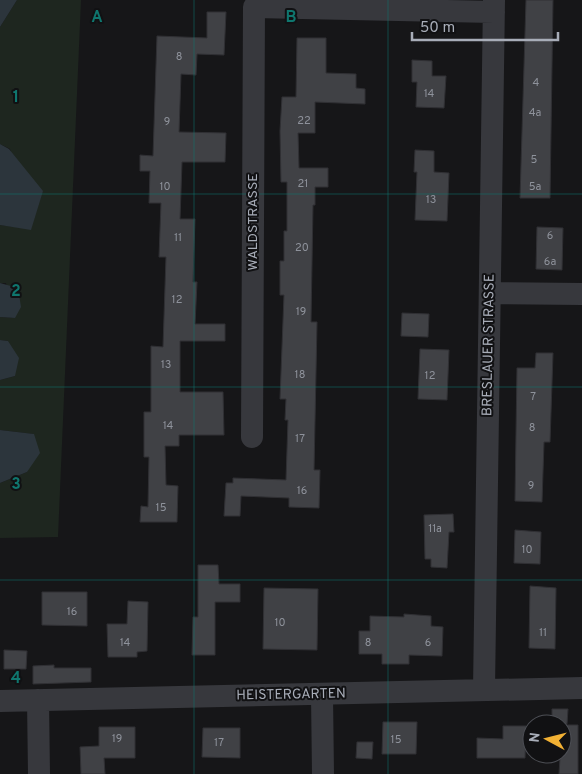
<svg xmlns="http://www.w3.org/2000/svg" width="582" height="774" viewBox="0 0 582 774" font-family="Overpass,sans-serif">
<rect width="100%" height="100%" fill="#161618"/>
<path fill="#1e261f" d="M17 0H81L58 537 0 538V483L27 472 33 434 0 430V380L15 376 8 341 0 340V317L15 318 6 283H0V225L31 229 10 149 0 144V27Z"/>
<path fill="#2c353c" d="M0 0H17L0 27Z
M0 144 9 149 43 191 31 230 0 225Z
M0 283 18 288 21 307 15 318 0 317Z
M0 340 8 341 19 358 15 376 0 380Z
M0 430 34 434 40 453 27 472 0 483Z"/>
<path fill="#404145" stroke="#303034" d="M526 0H553L550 198H520Z
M207 12H226L224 55 197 54 196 75 181 74 179 132 226 133 225 162H182L180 219H195L193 282H197L195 324H225V341H180V392H223L224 435H179V446H165L166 485 178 486 177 522H140L141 506 148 507 149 457H144V412H151V346L163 347 166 257H159L161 203H149L150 171H140V155L153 156 157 36 207 38Z
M297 38H326V73L356 74V88L365 89V104L315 102V133H298L299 168H328V187H315V205H313L311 322H317L314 470H320L319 508 289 507V498L241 496 240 516H224L226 483H233V478L286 480 288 420H285L286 399H280L284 295H280V261H284V231H287V182H281L280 131 282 97H296Z
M412 60 432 61V76H446L444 108 416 107 417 82H412Z
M415 150 434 151V172L449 173 447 221 415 220 417 172H414Z
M537 227 563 228 562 270 536 269Z
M402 313 429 314 428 337 401 336Z
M420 349 449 350 447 400 418 399Z
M536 353H553L550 442H544L542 502 515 501 517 368H535Z
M453 514 454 532H449L447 568 431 567V559H425L424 515Z
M515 530 541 532 540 564 514 563Z
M198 565H218L219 584H240V602H215V655H192L193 617H198Z
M530 586 556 588 555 649 529 648Z
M264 588 318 589 317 650 263 649Z
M42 592H87V626L42 625Z
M128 601 148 602 147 651 137 652V657H108L107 624H127Z
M404 614 431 616V626L443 627 442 656 409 655V664H382V654H359V631H370V616L404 617Z
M4 650 27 651 26 669H4Z
M54 665V668H91V682L33 684V666Z
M552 709H568L567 724H552Z
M383 722H417L416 754H382Z
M562 725H578V774H559Z
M503 726H526L525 758H477V738L503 739Z
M99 727H135V758H104L105 774H81L80 747 99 746Z
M203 728H240V758L202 757Z
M357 742H373L372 759 356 758Z"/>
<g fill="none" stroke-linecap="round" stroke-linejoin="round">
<path stroke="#37383d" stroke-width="22" d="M490 293 582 294
M252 437 254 7 494 12
M484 689 494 0
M322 695 323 774
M38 700 39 774
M0 701 582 688"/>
</g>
<path fill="none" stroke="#0f766e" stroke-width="1" stroke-opacity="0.55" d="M194 0V774M388 0V774M0 194H582M0 387H582M0 580H582"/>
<g text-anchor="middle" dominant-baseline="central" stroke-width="4" stroke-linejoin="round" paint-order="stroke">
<g font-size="11" fill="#8e929b">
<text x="179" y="57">8</text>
<text x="536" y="83">4</text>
<text x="429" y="94">14</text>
<text x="535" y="113">4a</text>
<text x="304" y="121">22</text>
<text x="167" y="122">9</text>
<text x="534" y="160">5</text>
<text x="303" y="184">21</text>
<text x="165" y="187">10</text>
<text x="535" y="187">5a</text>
<text x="431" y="200">13</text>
<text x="550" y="236">6</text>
<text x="178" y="238">11</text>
<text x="302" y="248">20</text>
<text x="550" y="262">6a</text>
<text x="177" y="300">12</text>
<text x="301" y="312">19</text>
<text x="166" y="365">13</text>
<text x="300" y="375">18</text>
<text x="430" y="376">12</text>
<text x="533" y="397">7</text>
<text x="168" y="426">14</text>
<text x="532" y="428">8</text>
<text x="300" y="439">17</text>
<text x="531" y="486">9</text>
<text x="302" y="491">16</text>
<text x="161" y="508">15</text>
<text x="435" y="529">11a</text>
<text x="527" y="550">10</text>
<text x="72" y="612">16</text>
<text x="280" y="623">10</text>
<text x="543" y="633">11</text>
<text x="125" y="643">14</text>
<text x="368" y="643">8</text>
<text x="428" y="643">6</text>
<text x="117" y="739">19</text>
<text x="396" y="740">15</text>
<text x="219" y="743">17</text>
</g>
<g font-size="14" fill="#a8adb8" stroke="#111113">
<text transform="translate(253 222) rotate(-90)">WALDSTRASSE</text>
<text transform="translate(489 345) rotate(-89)">BRESLAUER STRASSE</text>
<text transform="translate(291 695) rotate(-1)">HEISTERGARTEN</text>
</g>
</g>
<g font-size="16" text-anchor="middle" font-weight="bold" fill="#0f766e" stroke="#111113" stroke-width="4" stroke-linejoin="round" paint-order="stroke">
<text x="97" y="22">A</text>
<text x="291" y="22">B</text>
<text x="16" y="102">1</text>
<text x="16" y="296">2</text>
<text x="16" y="489">3</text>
<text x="16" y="683">4</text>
</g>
<g transform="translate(547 739) rotate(277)"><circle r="24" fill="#111113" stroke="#4d4f55"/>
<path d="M0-4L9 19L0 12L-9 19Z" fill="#f2b134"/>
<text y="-8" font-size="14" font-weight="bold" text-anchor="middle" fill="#a8adb8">N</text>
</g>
<path d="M412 32v8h146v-8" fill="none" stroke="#a8adb8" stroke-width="2.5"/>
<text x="420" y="32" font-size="15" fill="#a8adb8" stroke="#111113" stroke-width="4" paint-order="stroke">50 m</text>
</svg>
